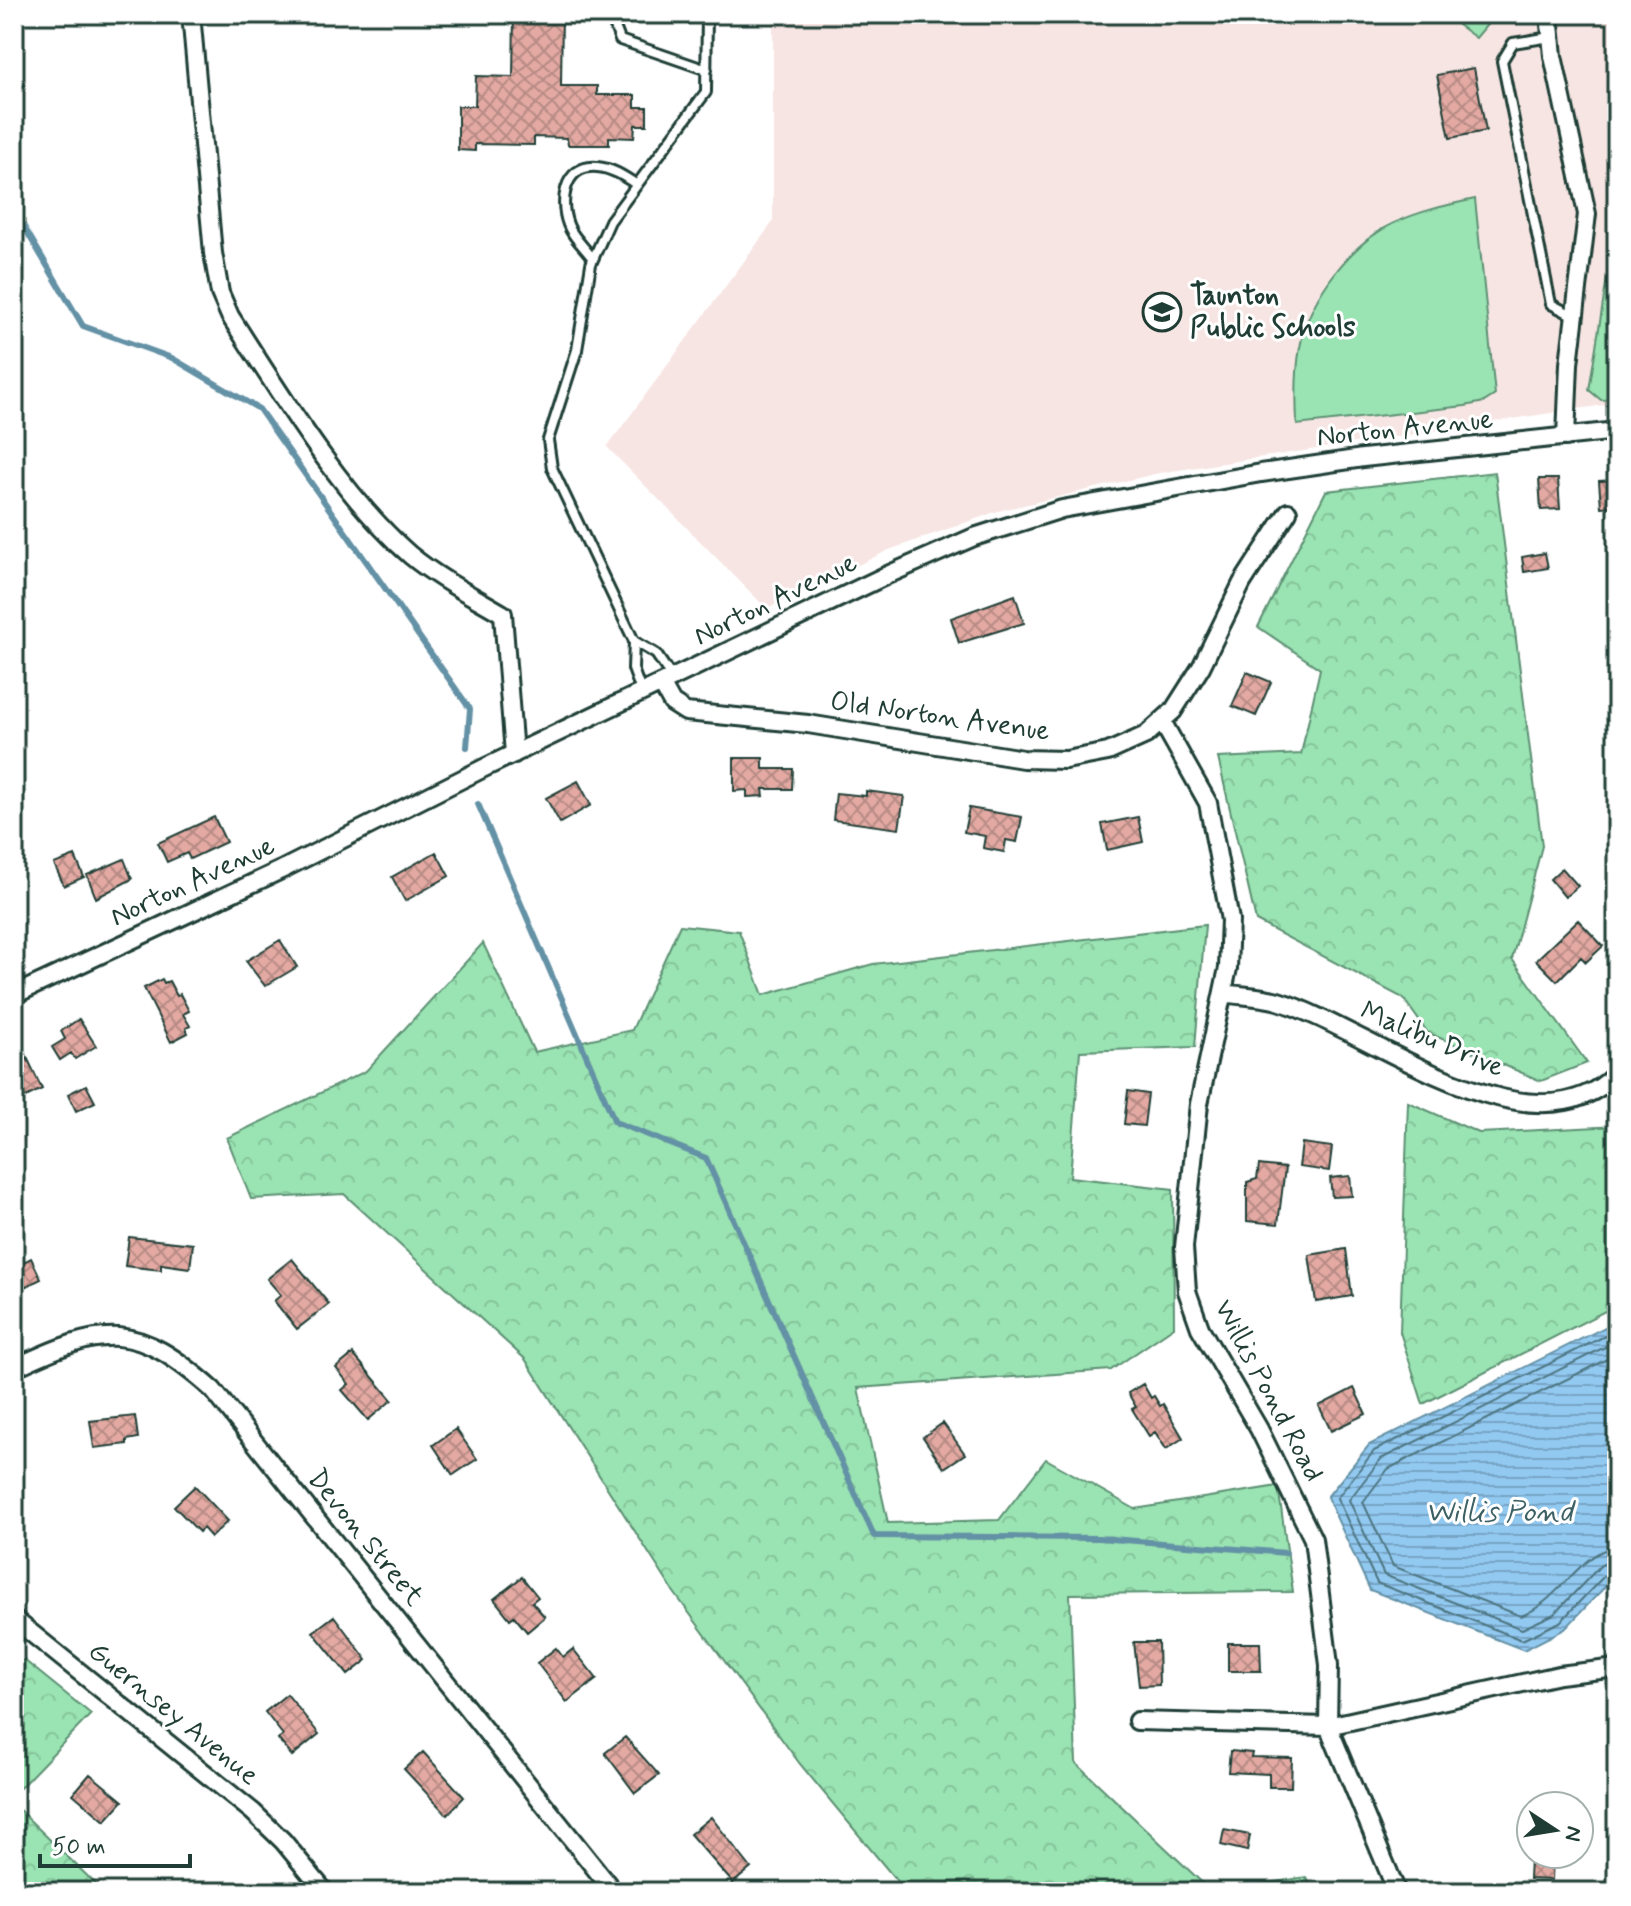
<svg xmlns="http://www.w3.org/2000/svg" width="1631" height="1906" viewBox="0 0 1631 1906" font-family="Mynerve,sans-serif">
<defs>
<pattern id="forest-crowns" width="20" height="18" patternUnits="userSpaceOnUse" patternTransform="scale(2)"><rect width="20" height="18" fill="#9ae3b2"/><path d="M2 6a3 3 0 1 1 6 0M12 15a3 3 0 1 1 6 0" fill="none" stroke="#84c49a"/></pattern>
<pattern id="water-rules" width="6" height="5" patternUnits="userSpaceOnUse" patternTransform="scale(2)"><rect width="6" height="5" fill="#92c9f1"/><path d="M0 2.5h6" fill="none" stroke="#77a4c4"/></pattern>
<pattern id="building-cross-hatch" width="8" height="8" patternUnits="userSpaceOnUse" patternTransform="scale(2)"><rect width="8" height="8" fill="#e3a9a2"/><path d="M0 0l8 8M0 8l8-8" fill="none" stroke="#b78b85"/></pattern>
</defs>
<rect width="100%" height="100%" fill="#fff"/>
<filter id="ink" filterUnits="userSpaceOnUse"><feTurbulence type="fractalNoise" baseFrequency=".0125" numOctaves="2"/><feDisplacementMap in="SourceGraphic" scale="16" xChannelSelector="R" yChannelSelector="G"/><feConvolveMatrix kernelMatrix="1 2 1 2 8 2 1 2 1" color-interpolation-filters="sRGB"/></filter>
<g filter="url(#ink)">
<path fill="#f7e5e3" d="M773 14H1617V403L1159 473 998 511 889 550 767 609 607 447 773 222Z"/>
<path fill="url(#forest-crowns)" stroke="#5c9073" stroke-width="2" d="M1495 472 1542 846 1512 959 1587 1063 1541 1081 1428 1033 1403 998 1256 921 1218 758 1301 754 1320 669 1258 627 1326 491Z
M680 925 739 931 763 995 873 964 1205 925 1195 1047 1080 1051 1070 1177 1173 1189 1174 1327 1111 1370 858 1388 888 1523 999 1520 1046 1459 1135 1509 1278 1486 1293 1592 1070 1594 1076 1763 1212 1892H906L800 1764 673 1591 525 1359 344 1194 251 1199 227 1138 366 1071 483 943 534 1052 632 1030Z
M1408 1102 1479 1133 1617 1126V1305L1423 1404 1400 1332Z
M24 1660 91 1714 14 1794V1663Z
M14 1805 104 1892H14Z
M1306 1877 1315 1892H1213Z"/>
<path fill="#9ae3b2" stroke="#5c9073" stroke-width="2" d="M1443 14H1496L1476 38Z
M1475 199 1495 395 1484 402 1465 406 1297 425C1296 396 1295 367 1302 338 1313 294 1351 244 1392 224 1419 211 1447 205 1475 199Z
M1617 216V399L1601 400 1589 390Z"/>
<path fill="url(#water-rules)" stroke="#6491a5" stroke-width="2" d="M1617 1321V1574L1565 1629 1524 1650 1370 1590 1327 1497 1369 1445Z"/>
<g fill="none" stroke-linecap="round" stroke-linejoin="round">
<path stroke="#4d7580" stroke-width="2" d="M1617 1330 1374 1451 1337 1498 1377 1583 1522 1640 1560 1622 1608 1572 1617 1569
M1617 1341 1381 1459 1349 1500 1384 1575 1522 1629 1554 1614 1601 1565 1617 1559
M1617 1354 1388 1469 1363 1502 1393 1566 1521 1616C1558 1603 1582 1549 1617 1547"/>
<path stroke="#6491a5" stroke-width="6" d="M14 210 83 326 172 358 259 409 470 709 467 747
M478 804 615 1122 706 1158 874 1536 1099 1538 1286 1553"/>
</g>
<path fill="url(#building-cross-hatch)" stroke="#1f3d34" stroke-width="2" d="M514 14H562L561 86H597V95H635V107H647V125H635L634 138 609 137V145H568L567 138 534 137V145L475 144V151L458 150V106H475L476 76 513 77Z
M1474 68 1486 131 1450 138 1437 75Z
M1539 479H1558L1560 509 1541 510Z
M1617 480V506L1601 507 1599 481Z
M1545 553 1548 568 1524 572 1522 557Z
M1015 595 1024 623 959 643 951 618Z
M1247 672 1271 682 1256 716 1232 706Z
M734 758H763V769H793L792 789H763L764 796 747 797V790L734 791Z
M578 781 591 805 560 823 546 798Z
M866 791 904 796 899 829 833 820 836 793 866 796Z
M969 808 1022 817 1017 842 1006 840 1004 852 983 848 985 836 964 832Z
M214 817 226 842 190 859 187 853 167 862 158 843Z
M1138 817 1143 842 1107 850 1102 824Z
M436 852 449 876 405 901 392 877Z
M75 856 84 877 64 886 54 864Z
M124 859 132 879 96 898 87 875Z
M1562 868 1578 886 1565 897 1550 879Z
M1578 920 1603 946 1586 962 1581 957 1557 981 1536 960Z
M280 940 297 967 265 986 246 961Z
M162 979 164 983 169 981 177 996 180 994 189 1011 183 1014 190 1026 186 1028 188 1033 171 1042 144 988Z
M79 1019 96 1046 75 1059 71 1053 60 1060 52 1047 65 1039 61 1031Z
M14 1030 42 1089 14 1103Z
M86 1085 95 1102 76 1111 68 1094Z
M1128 1091 1148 1094 1144 1126 1124 1124Z
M1302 1143 1332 1147 1329 1171 1299 1167Z
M1259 1165 1285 1168 1278 1224 1247 1221V1182L1257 1179Z
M1350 1176 1352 1196 1332 1197 1330 1178Z
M129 1237 193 1244 190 1268 161 1264V1270L125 1266Z
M1346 1249 1352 1296 1316 1302 1309 1255Z
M31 1258 41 1279 14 1292V1267Z
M292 1259 329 1304 297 1329 274 1301 281 1295 267 1279Z
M353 1354 392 1400 368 1420 342 1390 349 1384 336 1368Z
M1143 1384 1151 1398 1154 1396 1160 1406 1163 1404 1183 1438 1166 1449 1155 1432 1149 1436 1132 1409 1136 1407 1128 1393Z
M1354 1388 1366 1414 1331 1431 1319 1406Z
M135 1416 138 1438 127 1440V1444L94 1448 90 1421Z
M943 1423 965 1454 944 1468 923 1437Z
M456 1429 477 1459 453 1475 433 1445Z
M195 1486 228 1521 211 1537 203 1528 199 1532 174 1506Z
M522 1577 538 1597 532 1602 545 1617 527 1632 514 1616 510 1619 494 1599Z
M334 1616 367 1660 348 1675 313 1632Z
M1134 1642H1158L1159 1685 1139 1686Z
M1228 1643H1260L1261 1671H1228Z
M556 1648 563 1657 573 1649 597 1679 567 1702 537 1663Z
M287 1694 319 1734 292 1756 278 1739 283 1735 265 1712Z
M625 1737 659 1775 635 1793 605 1753Z
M1230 1751 1252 1753 1251 1757 1292 1758 1291 1787H1269V1774L1228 1772Z
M423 1752 464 1797 447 1815 404 1769Z
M90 1774 123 1801 105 1821 73 1794Z
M711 1817 751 1868 733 1883 690 1834Z
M1224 1830 1250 1835 1247 1851 1221 1845Z
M1530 1858 1553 1860 1552 1880 1529 1879Z"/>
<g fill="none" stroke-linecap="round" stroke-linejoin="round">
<g stroke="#1f3d34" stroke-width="14">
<path id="lane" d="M610 14 620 40 707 70
M1551 37 1513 43 1502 61 1551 304 1574 316
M593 259C586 249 575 239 570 229 558 205 563 164 597 167 612 168 625 177 637 185
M634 641 552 468 548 440 577 350 591 264 610 221 706 92 707 14
M642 694 633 669 634 641 656 654 673 679"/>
</g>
<g stroke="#1f3d34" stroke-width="22">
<path id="street" d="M191 14 213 253 220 293 230 316C279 392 342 496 410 555 439 579 471 595 503 614L514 754
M1549 14 1553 56 1587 214 1569 364 1566 437
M662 685 672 703 686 712 808 724 1023 759 1066 760 1108 752 1146 735 1173 711 1201 667 1242 583 1288 512
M1163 723 1208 803 1230 920 1228 968 1199 1104 1184 1247 1187 1291 1200 1328 1259 1429 1313 1539 1329 1665 1328 1726 1397 1892
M1223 993C1241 996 1261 996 1278 1001 1370 1029 1531 1162 1617 1073
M14 995 281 870 484 768 885 576 974 537 1062 509 1261 473 1363 458 1617 431
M14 1368C105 1325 135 1321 213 1390L614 1892
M14 1619 253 1812 283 1841 325 1892
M1137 1721 1328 1726 1559 1675 1617 1668"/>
</g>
<use href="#lane" stroke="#fff" stroke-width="8"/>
<use href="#street" stroke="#fff" stroke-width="16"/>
</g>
</g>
<defs>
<g id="school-ring" transform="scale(2)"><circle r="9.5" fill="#fff" stroke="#1f3d34" stroke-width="1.5"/><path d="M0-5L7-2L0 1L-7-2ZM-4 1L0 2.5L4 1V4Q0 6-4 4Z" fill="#1f3d34"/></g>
</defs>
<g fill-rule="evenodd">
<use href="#school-ring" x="1162" y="312"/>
</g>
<g text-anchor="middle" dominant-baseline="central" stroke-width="6" stroke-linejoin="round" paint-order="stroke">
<g font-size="28" font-weight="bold" fill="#1f3d34" stroke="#fff" text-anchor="start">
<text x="1190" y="296">Taunton<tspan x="1190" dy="32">Public Schools</tspan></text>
</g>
<g font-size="28" fill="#1f3d34" stroke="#fff">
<text transform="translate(1405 429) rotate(-6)">Norton Avenue</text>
<text transform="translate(776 600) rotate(-26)">Norton Avenue</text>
<text transform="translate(940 717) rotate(8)">Old Norton Avenue</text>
<text transform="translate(193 882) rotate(-25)">Norton Avenue</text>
<text transform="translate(1432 1040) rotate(23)">Malibu Drive</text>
<text transform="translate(1268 1391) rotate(62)">Willis Pond Road</text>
<text transform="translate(365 1538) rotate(51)">Devon Street</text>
<text transform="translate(173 1714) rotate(39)">Guernsey Avenue</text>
</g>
<g font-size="30" font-style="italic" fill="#3c6063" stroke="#fff">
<text x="1499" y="1512">Willis Pond</text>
</g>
</g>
<rect width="1631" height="1906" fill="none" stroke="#fff" stroke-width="48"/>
<rect x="24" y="24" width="1583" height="1858" fill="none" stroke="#1f3d34" stroke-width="3" filter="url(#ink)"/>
<g transform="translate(1555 1830) rotate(102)"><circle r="38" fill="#ffffff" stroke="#a5b1ae" stroke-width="2"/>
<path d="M0-6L14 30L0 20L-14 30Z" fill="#1f3d34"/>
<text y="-12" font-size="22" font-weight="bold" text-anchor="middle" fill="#1f3d34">N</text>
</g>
<path d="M40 1854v12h150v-12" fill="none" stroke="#1f3d34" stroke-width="4"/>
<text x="52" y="1854" font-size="24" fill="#1f3d34" stroke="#ffffff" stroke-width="6" paint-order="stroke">50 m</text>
</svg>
